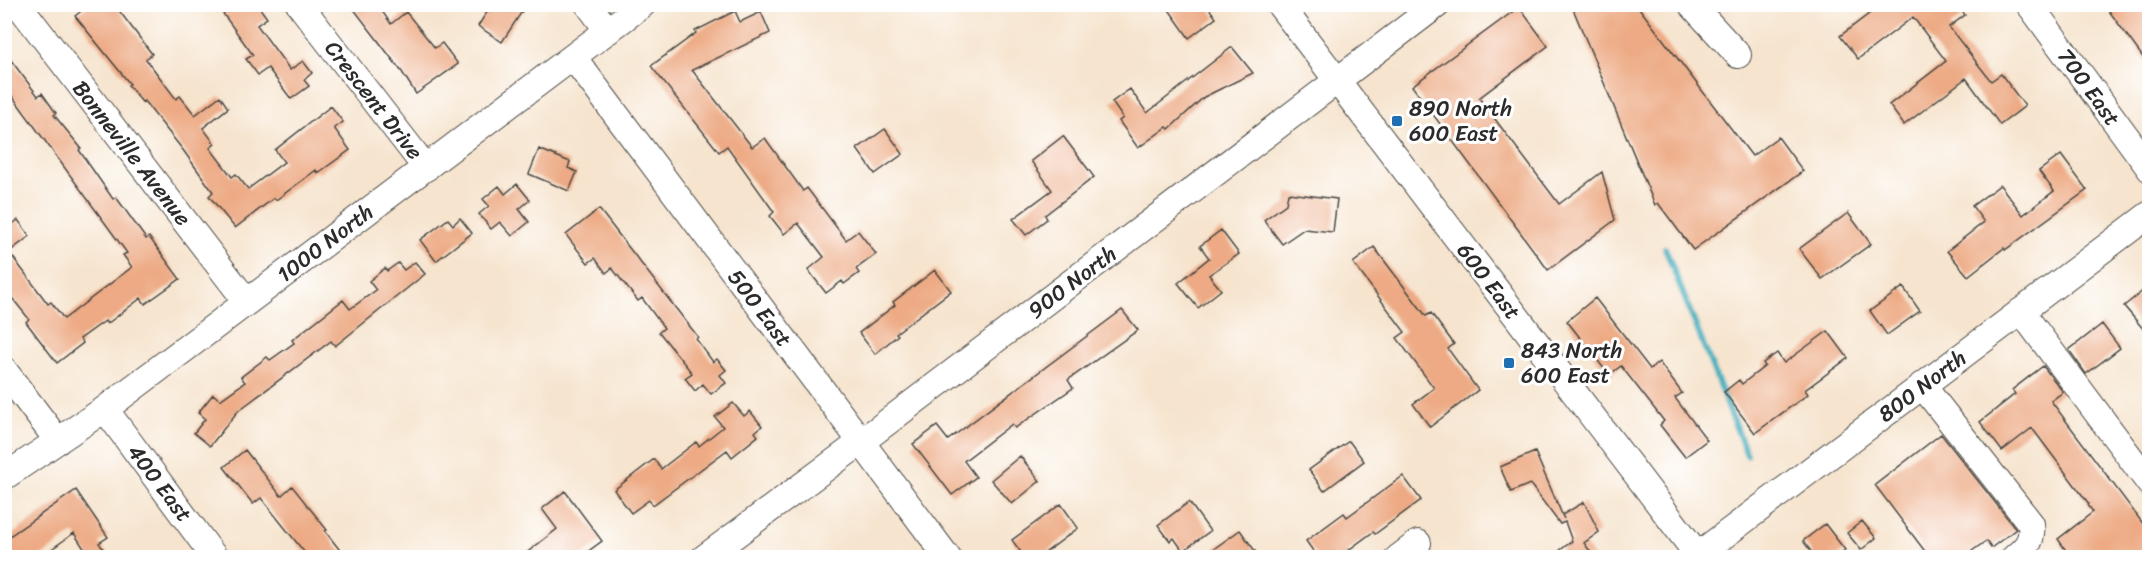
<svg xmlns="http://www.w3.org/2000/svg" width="2154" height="562" viewBox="0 0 2154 562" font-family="Sriracha,sans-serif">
<rect width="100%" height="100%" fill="#fff"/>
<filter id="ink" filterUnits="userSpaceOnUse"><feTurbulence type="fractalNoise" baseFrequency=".0167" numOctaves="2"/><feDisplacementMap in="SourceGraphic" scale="12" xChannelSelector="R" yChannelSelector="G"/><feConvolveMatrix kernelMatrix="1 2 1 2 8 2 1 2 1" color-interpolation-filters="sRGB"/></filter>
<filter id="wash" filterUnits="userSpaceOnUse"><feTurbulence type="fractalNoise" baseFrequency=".008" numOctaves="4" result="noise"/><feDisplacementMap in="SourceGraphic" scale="24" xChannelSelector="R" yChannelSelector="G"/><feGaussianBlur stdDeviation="1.35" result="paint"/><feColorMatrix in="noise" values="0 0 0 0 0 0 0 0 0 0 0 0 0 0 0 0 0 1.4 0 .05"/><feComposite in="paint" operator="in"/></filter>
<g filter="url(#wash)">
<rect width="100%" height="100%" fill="#f6e4ce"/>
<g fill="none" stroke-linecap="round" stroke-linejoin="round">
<path stroke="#3dacbb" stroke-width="6" d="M1665 248 1747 455"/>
</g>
<g id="blocks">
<path fill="#edaa84" d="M90 4H114L152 54 146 59 176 99 180 96 195 115 220 96 228 108 203 128 215 144 210 148 232 177 236 174 248 189 284 162 275 150 331 106 343 122 334 128 350 150 318 173 316 170 276 200 274 198 235 228 209 196 213 192 183 150 144 101 142 102 128 85 130 84 75 16Z
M216 4H257L267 18 257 25 290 70 303 61 312 73 304 80 309 86 291 99 268 68 258 75 246 59 253 55Z
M350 4H377L391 24 406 12 435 48 442 43 458 64 416 94 402 72Z
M492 4H515L523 10 502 42 478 26Z
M1165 4H1206L1216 18 1189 38Z
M1571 4H1636L1752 156 1778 137 1803 171 1693 250 1658 203 1655 205Z
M1882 4H1957L1965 15 1949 27 1991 81 2001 74 2025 106 2000 125 1966 78 1904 125 1889 105 1946 61 1913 17 1858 59 1840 36Z
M2104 4H2143L2150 14V67Z
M1519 7 1548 46 1479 98 1559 204 1602 172 1615 220 1548 270 1412 86Z
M735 11 740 22 761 12 770 33 692 70 752 147 765 138 803 191 807 188 846 240 858 231 876 254 856 269 859 273 844 284 842 281 826 293 808 270 824 257 798 223 784 234 770 216 774 212 727 146 719 152 651 66 696 33 695 31Z
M1232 47 1253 73 1204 97 1169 129 1167 127 1138 148 1119 121 1123 118 1112 102 1130 89 1147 113Z
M4 51 38 96 42 93 56 113 54 115 81 148 79 150 113 199 116 197 146 239 149 237 180 279 145 304 141 298 107 324 105 321 80 339 83 343 57 363 26 322 29 319 4 288V230L18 220 30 236 9 252 48 304 51 302 64 319 132 267 123 255 127 253 10 93 4 97Z
M885 129 903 154 875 174 857 149Z
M1063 136 1094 177 1045 215 1047 219 1026 235 1013 219 1052 190 1031 161Z
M539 149 570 162 568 168 577 172 569 191 529 174Z
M2061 155 2087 190 2005 250 2004 248 1968 276 1947 251 1984 222 1972 206 2000 185 2023 215 2054 191 2039 171Z
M517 184 530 200 519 209 529 222 512 236 500 222 491 229 479 214 489 206 483 199 499 186 505 194Z
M1288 193 1337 199 1333 232 1304 229 1282 244 1264 220 1286 204Z
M599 209 698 337 696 339 713 362 717 359 726 370 720 375 726 383 711 394 703 384 695 391 685 378 692 373 659 332 664 328 642 298 638 301 612 268 606 273 595 258 588 263 566 235Z
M1848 213 1871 244 1822 279 1799 249Z
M460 218 472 233 436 261 420 240 448 219 453 225Z
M1221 230 1239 254 1209 275 1221 290 1198 308 1178 283 1209 258 1200 246Z
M1374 247 1426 316 1431 313 1454 344 1448 349 1478 390 1430 427 1413 404 1434 388 1397 338 1405 332 1353 263Z
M415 262 425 274 335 346 331 341 238 411 210 446 194 433 205 419 198 413 213 394 220 400 245 382 241 377 267 357 270 360 294 343 292 340 343 300 350 309 376 290 369 281 385 268 387 271 398 263 404 270Z
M935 270 951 291 896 333 898 335 875 354 859 333 895 305 893 302Z
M2150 285V337L2124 306Z
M1903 287 1920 311 1887 335 1870 311Z
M1595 298 1650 369 1659 362 1682 393 1675 398 1707 440 1685 457 1660 425 1664 421 1621 366 1609 375 1567 321Z
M1122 310 1138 330 1068 380 1073 388 1015 428 1012 424 964 461 976 477 952 495 913 444 937 426 948 440Z
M2102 324 2120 348 2086 374 2069 350Z
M1828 331 1848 358 1805 390 1808 394 1755 433 1724 392 1739 380 1742 384 1765 366 1763 363 1777 353 1784 363Z
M2043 366 2063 392 2051 401 2150 533V558H2071L2058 539 2093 512 2088 505 2089 504 2032 428 2002 451 1980 422 2015 394 2012 390Z
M733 403 744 416 750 411 762 426 755 432 758 436 732 457 727 450 653 505 649 500 631 513 614 490 654 459 661 469 696 442 699 446 723 427 715 417Z
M1941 434 2016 529 1991 548 1986 541 1962 558H1930L1875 485Z
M1349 441 1364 461 1324 491 1309 470Z
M245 450 281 496 292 486 327 530 325 531 346 558H309L261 498 253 504 224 467Z
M1535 452 1564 519 1562 515 1584 502 1599 532 1584 543 1595 558H1550L1572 541 1565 522 1560 524 1530 484 1511 492 1500 467Z
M1020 456 1040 481 1012 504 991 480Z
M1403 476 1421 500 1375 534 1373 532 1346 552 1350 558H1318L1306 541 1344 513 1347 517Z
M76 490 108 537 99 543 110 558H90L74 533 39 558H4V540Z
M565 491 602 541 579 558H520L557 529 542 509Z
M1189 502 1210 531 1183 551 1174 538 1170 541 1158 525Z
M1061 504 1078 528 1038 558H1025L1012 540Z
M1862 521 1876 538 1861 550 1847 533Z
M1825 524 1845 550 1836 558H1816L1803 541Z
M1240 530 1260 558H1201Z"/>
</g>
</g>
<g filter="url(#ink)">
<use href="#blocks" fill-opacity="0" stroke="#494743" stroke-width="1.5"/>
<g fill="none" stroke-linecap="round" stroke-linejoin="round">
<g stroke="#494743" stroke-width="28">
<path id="minor" d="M18 4 247 302
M299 4 426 168
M588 4 608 31
M1279 4 1700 558
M1691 4 1738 55
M2029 4 2150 169
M573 57 948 558
M2021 311 2150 484
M4 370 58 441
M1922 385 2031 524C2033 541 2027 547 2014 558
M105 409 215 558
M4 477 105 409 643 4
M704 558 861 442 1438 4
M1398 558 1418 543
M1694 558 2150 214"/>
</g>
<use href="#minor" stroke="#fff" stroke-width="26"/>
</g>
</g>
<g fill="#1f6fb2" stroke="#fff" stroke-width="2">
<rect x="1391" y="115" width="12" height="12" rx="3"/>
<rect x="1503" y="357" width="12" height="12" rx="3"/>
</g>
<g text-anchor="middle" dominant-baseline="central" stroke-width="6" stroke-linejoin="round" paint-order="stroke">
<g font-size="22" fill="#2b2b2b" stroke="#fff">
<text transform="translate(2089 87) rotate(54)">700 East</text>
<text transform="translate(374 100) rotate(52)">Crescent Drive</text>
<text transform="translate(132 153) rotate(52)">Bonneville Avenue</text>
<text transform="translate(325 243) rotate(-37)">1000 North</text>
<text transform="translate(1489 281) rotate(53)">600 East</text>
<text transform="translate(1072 282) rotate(-37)">900 North</text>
<text transform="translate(760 308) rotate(53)">500 East</text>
<text transform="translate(1922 386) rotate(-37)">800 North</text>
<text transform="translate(160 483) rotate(53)">400 East</text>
</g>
<g font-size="22" fill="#2b2b2b" stroke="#fff" text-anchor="start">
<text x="1409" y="108">890 North<tspan x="1409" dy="25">600 East</tspan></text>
<text x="1521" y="350">843 North<tspan x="1521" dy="25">600 East</tspan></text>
</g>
</g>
<rect width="2154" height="562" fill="none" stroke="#fff" stroke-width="24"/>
</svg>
